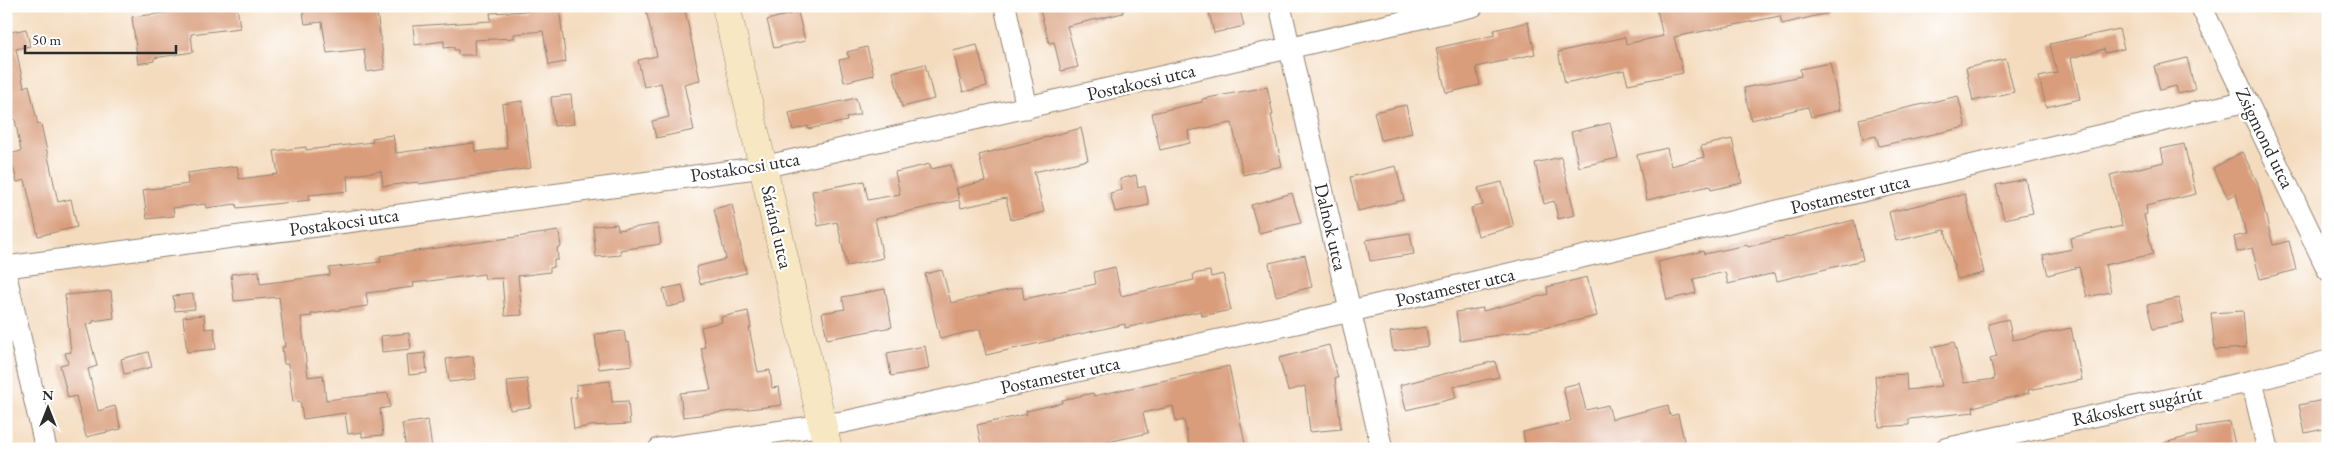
<svg xmlns="http://www.w3.org/2000/svg" width="2334" height="455" viewBox="0 0 2334 455" font-family="'EB Garamond',serif">
<rect width="100%" height="100%" fill="#fff"/>
<filter id="ink" filterUnits="userSpaceOnUse"><feTurbulence type="fractalNoise" baseFrequency=".02" numOctaves="2"/><feDisplacementMap in="SourceGraphic" scale="10" xChannelSelector="R" yChannelSelector="G"/><feConvolveMatrix kernelMatrix="1 2 1 2 8 2 1 2 1" color-interpolation-filters="sRGB"/></filter>
<filter id="wash" filterUnits="userSpaceOnUse"><feTurbulence type="fractalNoise" baseFrequency=".0096" numOctaves="4" result="noise"/><feDisplacementMap in="SourceGraphic" scale="20" xChannelSelector="R" yChannelSelector="G"/><feGaussianBlur stdDeviation="1.12" result="paint"/><feColorMatrix in="noise" values="0 0 0 0 0 0 0 0 0 0 0 0 0 0 0 0 0 1.4 0 .05"/><feComposite in="paint" operator="in"/></filter>
<g filter="url(#wash)">
<rect width="100%" height="100%" fill="#f4dbbe"/>
<g id="blocks">
<path fill="#d99d7b" d="M220 6H237L240 28 191 34 193 52 154 58V61L138 64 132 17Z
M302 6H376L385 69 367 72 364 49 327 53 322 22 305 24Z
M537 6H559L566 62 549 65 543 31 514 34V38L474 40 475 55H458V50H454V47L444 48V41L415 45 413 26 491 21 490 13 528 11 527 7Z
M645 6H684L700 80 684 84 694 130 656 138 652 121 669 117 661 83 644 87 638 60 657 56Z
M1039 6H1122L1123 13 1067 26 1078 67 1061 71 1054 42 1049 43Z
M1217 6H1239L1244 26 1214 33 1208 8Z
M1656 6H1828V13L1782 24 1780 16 1674 37 1683 73 1628 84 1624 70 1565 83 1558 52 1625 37 1626 44 1663 36Z
M798 12 805 41 774 48 767 20Z
M1528 22 1535 54 1476 67 1480 85 1446 93 1436 48 1495 35 1494 30Z
M26 29 30 46 16 49 24 87 29 85 38 125 41 124 58 202 71 199 77 227 38 236 25 180 17 182 10 154 21 151 15 119 6 121V33Z
M2119 29 2124 49 2105 53 2104 49 2071 58 2080 99 2046 107 2039 77 2057 73 2050 44Z
M977 45 987 86 963 92 953 51Z
M867 47 874 75 844 82 839 60 849 58 847 52Z
M2187 58 2195 90 2178 94 2176 86 2160 90 2154 66Z
M2006 59 2014 92 1973 101 1966 68Z
M1830 63 1840 110 1811 117 1808 107 1751 120 1744 88 1801 76 1800 69Z
M925 64 934 99 902 107 893 72Z
M1267 87 1273 115H1271L1282 166 1243 175 1232 123 1188 131 1190 143 1160 150 1152 113 1202 102V99Z
M571 95 574 124 554 126 551 97Z
M1958 96 1966 127 1879 146 1876 136 1863 139 1859 119Z
M856 98 860 114 846 118 847 121 808 129V126L793 130 789 113Z
M522 101 531 168 419 184V182L383 186 381 171 347 176 348 191 309 195 310 200 237 208 236 204 206 208 205 204 173 208 174 216 147 219 143 190 188 184 187 173 237 166 239 179 278 174 274 151 306 147V150L373 142 372 138 393 135 396 153 474 143 475 152 507 148 502 104Z
M1406 105 1412 133 1381 140 1374 112Z
M1610 123 1618 158 1579 167 1571 132Z
M1081 128 1088 160 1034 172 1044 212 1011 220 1006 198 961 208 959 200 875 219 883 258 847 266 837 222 818 226 812 191 864 181 868 200 900 194 895 172 930 164 931 169 951 165 959 199 957 188 985 181 979 155Z
M1732 139 1742 183 1711 190 1710 186 1647 200 1637 155 1667 148 1671 166 1704 157 1701 146Z
M2184 144 2196 194 2146 206 2147 214 2144 215 2153 254 2105 265 2111 292 2087 297 2079 267 2048 275 2043 255 2072 249 2070 238 2122 226 2110 175 2164 162 2161 149Z
M2242 152 2257 181 2273 245 2289 241 2296 270 2260 279 2252 248 2237 252 2234 237 2246 234 2236 194 2228 198 2213 168Z
M1561 157 1575 215 1558 219 1554 201 1544 204 1535 163Z
M1396 166 1404 200 1358 211 1350 177Z
M1136 175 1138 188 1145 186 1149 205 1115 212 1110 193 1122 190 1120 179Z
M2025 179 2033 213 2004 219 1996 185Z
M1502 182 1514 227 1478 236 1471 208 1483 205 1478 188Z
M1292 193 1301 223 1259 233 1251 205Z
M1965 194 1984 273 1957 279 1945 230 1896 241 1889 212Z
M732 204 746 273 700 284 696 267 726 259 714 209Z
M1854 220 1863 260 1777 281 1775 273 1728 284 1725 272 1693 279 1696 293 1667 300 1658 262 1703 251 1704 254 1747 245 1748 247Z
M617 224 618 230 658 224 661 244 620 250 621 255 596 257 593 226Z
M559 231 561 247 557 248 558 260H554V267L550 268V272L518 276 522 315 505 316 502 278 485 279 484 274 413 283 414 287 366 293 368 306 311 314 312 316 301 317 308 377 323 375 326 400 388 393 390 407 380 409 383 435 362 437V432L348 434 345 413 303 419 300 401 293 402 288 364H284L282 347H285L279 297 234 301 231 274 259 271 260 284 330 275 329 268 381 262 380 256Z
M1410 233 1414 254 1370 261 1366 240Z
M1305 255 1312 287 1276 296 1269 263Z
M1115 267 1121 296 1194 280 1193 274 1210 271 1211 277 1223 274 1231 310 1202 316 1201 311 1125 328V324L986 355 980 329 940 339 925 274 942 270 951 303 1022 287 1024 299 1096 284 1094 272Z
M1587 277 1597 316 1544 328 1460 341 1456 312 1483 308V311L1548 294 1547 287Z
M682 285 686 303 667 307 663 289Z
M885 289 892 327 827 339 822 313 845 309 842 297Z
M111 291 114 318 93 321V323L86 324 97 366 88 369 98 411 115 406 121 429 86 437 76 396 68 398 60 365 68 363 65 353 71 352 65 295Z
M193 294 195 309 175 311 173 296Z
M2178 298 2184 322 2153 329 2147 305Z
M748 311 751 328H749L758 372 770 370 772 388 779 387 782 405 683 417 680 393 711 390 701 348 705 347 701 327 722 322 721 317Z
M2243 311 2246 348 2215 350 2211 313Z
M204 315 205 329 214 328 216 349 187 352 183 317Z
M2008 319 2013 340 2071 328 2082 380 2028 390 2029 393 1973 407 1974 412 1909 419V425L1879 427 1875 376 1906 374 1907 390 1942 386 1932 347 1954 342 1964 383 1995 379 1990 359 1997 357 1988 324Z
M1426 327 1429 346 1393 351 1390 332Z
M624 331 626 343 629 342 632 365 599 369 595 334Z
M409 333 411 349 382 352 381 336Z
M1329 345 1338 378H1335L1341 429 1310 432 1305 386 1288 391 1279 358Z
M925 346 929 369 891 376 887 353Z
M148 352 152 367 124 374 121 359Z
M425 353 427 373 409 375 407 355Z
M473 356 476 379 449 382 446 359Z
M1495 361 1499 377 1453 387 1456 398 1406 410 1400 385Z
M1229 366 1246 449H1190L1184 420 1176 422 1173 406 1143 413 1148 433 1104 443 1105 449H982L977 425 1027 414 1026 411 1062 403V400L1093 393 1094 396Z
M527 379 531 407 510 410 507 381Z
M610 381 612 402 628 401 630 424 590 426 574 429 570 398 577 397 576 385Z
M1579 383 1586 410 1608 405 1612 419 1668 405 1670 416 1678 414 1686 449H1642L1640 442 1610 449H1526L1523 432 1571 421 1563 387Z
M2328 399V428L2305 433 2299 405Z
M428 420 432 449H406L402 424Z
M2230 422 2235 445 2215 449H2164V443L2197 434 2196 427Z"/>
</g>
</g>
<g filter="url(#ink)">
<use href="#blocks" fill-opacity="0" stroke="#908374" stroke-width="1"/>
<g fill="none" stroke-linecap="round" stroke-linejoin="round">
<g stroke="#908374" stroke-width="23">
<path id="street" d="M1005 6 1027 108
M1280 6 1382 449
M2201 6 2328 270
M6 267 763 167 1473 6
M6 276 46 449
M2252 381 2268 449
M659 449 844 422 1351 311 2247 101
M1945 449 2252 381 2328 361"/>
</g>
<g stroke="#908374" stroke-width="29">
<path id="secondary" d="M726 6 828 449"/>
</g>
<use href="#street" stroke="#fff" stroke-width="21"/>
<use href="#secondary" stroke="#f7e8c3" stroke-width="28"/>
</g>
</g>
<g text-anchor="middle" dominant-baseline="central" stroke-width="4.5" stroke-linejoin="round" paint-order="stroke">
<g font-size="19" fill="#2b2b2b" stroke="#fff">
<text transform="translate(1141 82) rotate(-13)">Postakocsi utca</text>
<text transform="translate(2265 138) rotate(64)">Zsigmond utca</text>
<text transform="translate(745 167) rotate(-9)">Postakocsi utca</text>
<text transform="translate(1850 194) rotate(-13)">Postamester utca</text>
<text transform="translate(344 222) rotate(-8)">Postakocsi utca</text>
<text transform="translate(777 227) rotate(77)">Sáránd utca</text>
<text transform="translate(1331 227) rotate(77)">Dalnok utca</text>
<text transform="translate(1455 287) rotate(-13)">Postamester utca</text>
<text transform="translate(1060 375) rotate(-12)">Postamester utca</text>
<text transform="translate(2137 406) rotate(-12)">Rákoskert sugárút</text>
</g>
</g>
<rect width="2334" height="455" fill="none" stroke="#fff" stroke-width="25"/>
<g transform="translate(48 408)" stroke="#ffffff" stroke-width="4" paint-order="stroke">
<path d="M0-4L9 19L0 12L-9 19Z" fill="#2b2b2b"/>
<text y="-8" font-size="14" font-weight="bold" text-anchor="middle" fill="#2b2b2b">N</text>
</g>
<path d="M25 45v8h151v-8" fill="none" stroke="#2b2b2b" stroke-width="2.5"/>
<text x="32" y="45" font-size="15" fill="#2b2b2b" stroke="#ffffff" stroke-width="4" paint-order="stroke">50 m</text>
</svg>
